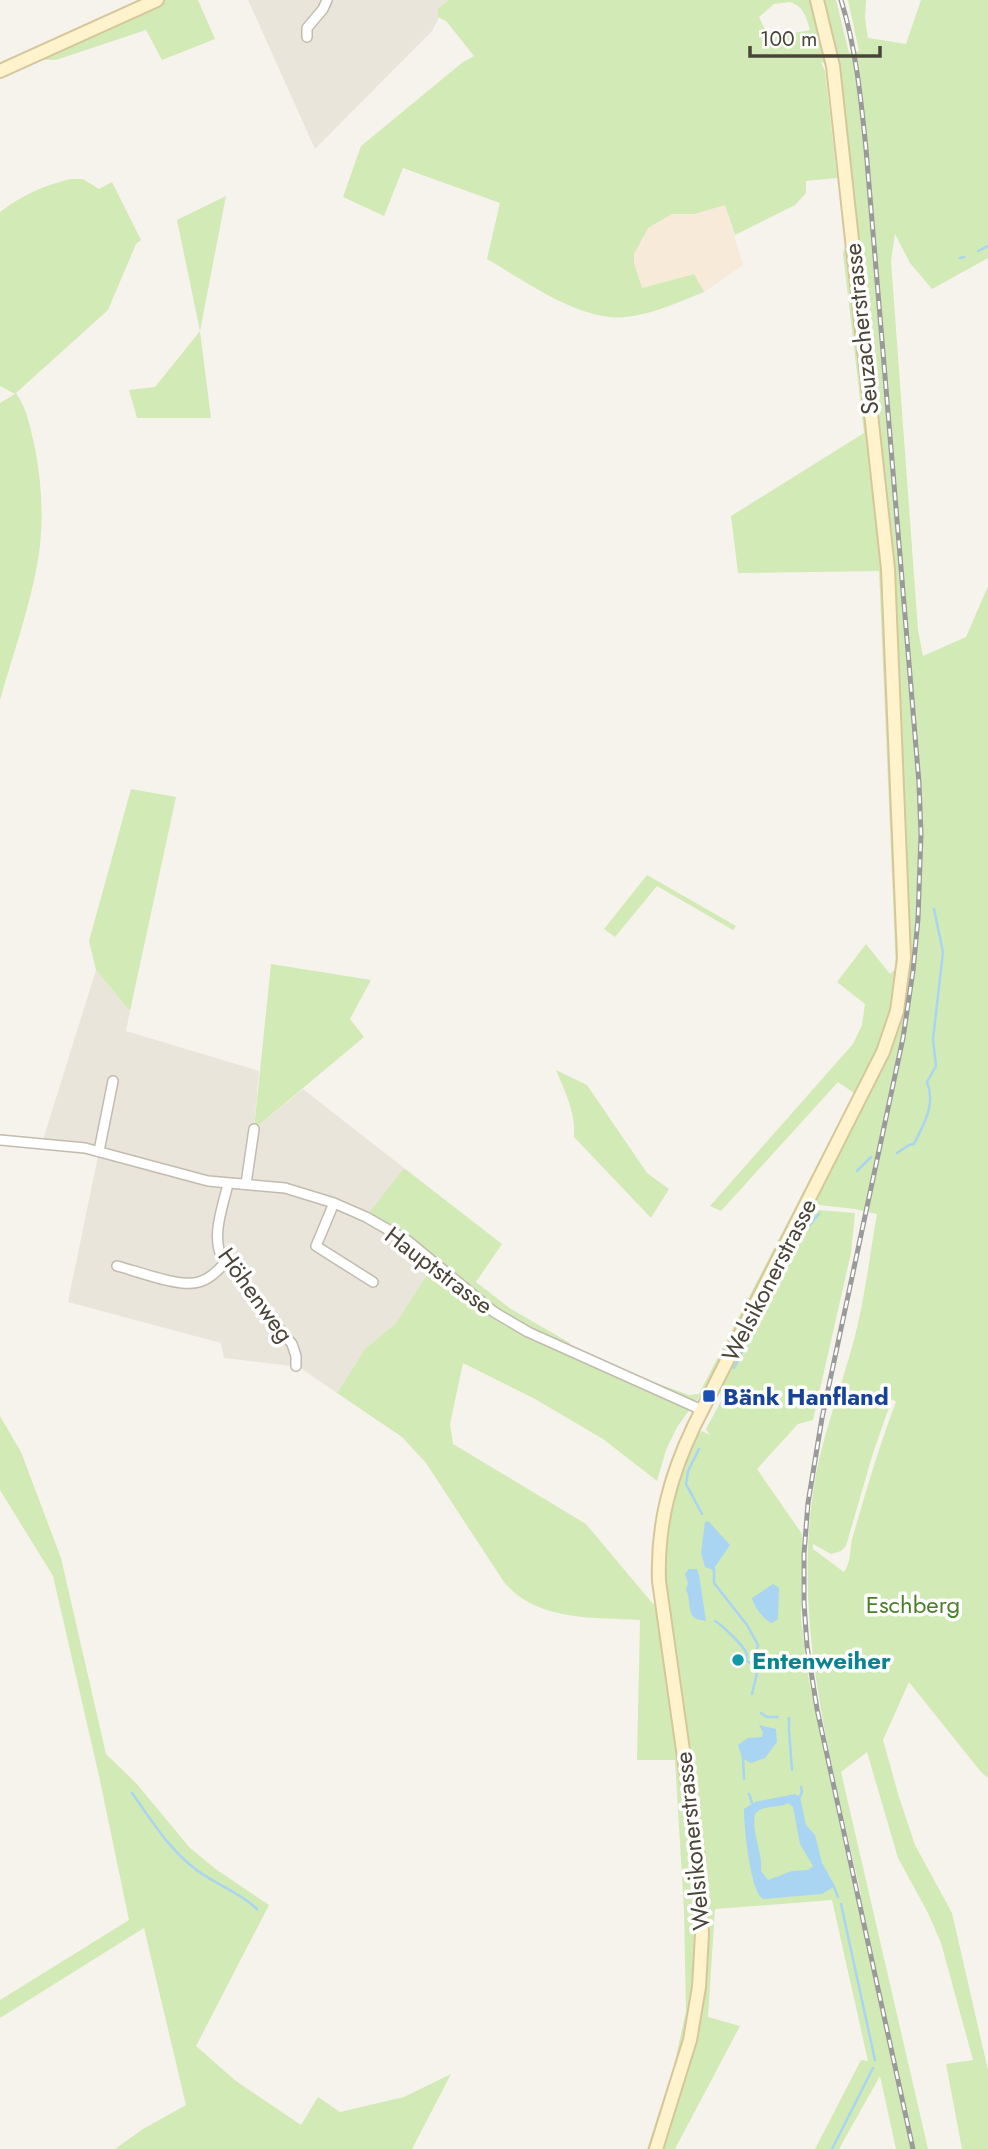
<svg xmlns="http://www.w3.org/2000/svg" width="988" height="2149" viewBox="0 0 988 2149" font-family="Jost,sans-serif">
<rect width="100%" height="100%" fill="#f6f3ec"/>
<path fill="#eae5da" d="M248 0H449L438 8V20L432 31 315 149Z
M96 970 130 1011 126 1031 259 1071 254 1129 303 1089 404 1168 367 1217 435 1262 396 1323 365 1349 337 1393 299 1367 224 1358 221 1343 68 1302 99 1151 42 1143Z"/>
<path fill="#f7ead8" d="M725 205 743 265 704 292 693 274 642 288 634 263V254L647 228 672 214H695Z"/>
<path fill="#d2eab5" fill-rule="evenodd" d="M157 0H198L215 39 162 60 146 30 56 60 26 59Z
M449 0H836L849 53 859 51 848 0H866L865 18 868 38 906 44 921 0H988V258L932 289 910 263 895 234 891 261 918 630 923 656 966 637 988 586V1778L981 1772 909 1682 883 1740 899 1797 915 1845 952 1913 988 2070V2149H962L946 2064 973 2060 941 1943 928 1913 898 1858 867 1752 841 1772 928 2149H896L880 2076 839 2149H815L861 2060 868 2061 832 1900 715 1909 708 2017 740 2026 675 2149H647L674 2066 686 2011 684 1910 675 1760H637L640 1620C594 1617 537 1622 504 1582L426 1463 402 1437 337 1393 365 1349 396 1323 435 1262 366 1217 404 1168 502 1244 476 1282 511 1309 570 1343 567 1350 689 1395 699 1394 854 1093 838 1082 721 1211 710 1206 853 1044 862 1025 865 1004 837 982 866 944 890 974 896 969 879 571 738 573 731 516 864 433 843 254 850 225 832 66 821 62 825 71 837 178 806 181V193L795 205 735 235 725 205 695 214H672L648 228 634 254V263L642 288 694 274 704 292C679 302 653 314 626 317 581 322 525 281 487 259L500 203 403 168 384 216 343 197 361 146 463 62 474 56 446 21 438 17V8ZM790 2C804 7 806 16 810 30L769 38 759 17 774 4ZM802 1203 855 1209 877 1214C871 1247 867 1281 860 1314 848 1374 821 1432 813 1493 793 1629 832 1763 861 1895L855 1896 808 1675 801 1618 802 1534 757 1469 798 1424 813 1420 851 1253 855 1213 819 1210 807 1217 720 1388 721 1401 706 1429 710 1435 702 1431C694 1438 691 1448 686 1459 666 1505 664 1553 662 1603L653 1604 586 1524 453 1444 450 1424 463 1363 535 1399 603 1439 657 1481 666 1450 677 1427 707 1386ZM892 1399 896 1402C879 1446 866 1491 853 1536 849 1549 852 1561 844 1572L813 1549V1544L831 1554 841 1551 846 1546 873 1453Z
M70 179H83L99 189 112 182 141 240 136 244 108 310 16 393C28 410 30 428 35 448 42 484 44 524 38 560 30 607 13 654 0 700V403L15 394 0 386V212C22 195 43 186 70 179Z
M226 196 200 331 211 418H137L129 390 155 387 200 331 177 220Z
M131 789 176 797 130 1011 96 970 89 941Z
M647 875 736 926 733 930 657 886 615 937 604 929Z
M271 964 371 980 350 1019 364 1037 254 1129Z
M556 1070 587 1085 647 1173 669 1189 651 1218 574 1137C576 1113 565 1092 556 1070Z
M0 1416 21 1452 61 1558 106 1754 136 1783 190 1848 217 1870 269 1905 196 2046 236 2081 301 2125 318 2097 340 2112 404 2097 451 2074 412 2149H115L143 2129 186 2105 144 1928 0 2018V2000L129 1920 99 1776 53 1576 0 1490Z"/>
<path fill="#a9d4f2" fill-rule="evenodd" d="M708 1521 730 1545 713 1570 705 1567 701 1553 705 1522Z
M689 1569H697L699 1575 706 1621C703 1620 698 1620 695 1618 687 1612 691 1597 686 1590L688 1583 685 1574Z
M773 1584 779 1588 778 1619 772 1623C764 1620 754 1607 752 1598Z
M759 1725 776 1729 777 1742 765 1758 751 1763 742 1758 738 1745 748 1738 762 1737 763 1732Z
M795 1794 800 1797 806 1825 815 1835 822 1863 835 1886 822 1894 763 1899C750 1891 744 1826 744 1809L755 1802ZM788 1803 793 1807 800 1844 813 1866 808 1870 792 1871 768 1880 761 1871C763 1852 751 1833 755 1814 763 1804 778 1809 788 1803Z"/>
<g fill="none" stroke-linecap="round" stroke-linejoin="round">
<path stroke="#a9d4f2" stroke-width="2.5" d="M978 251 988 246
M960 258 964 257
M897 1153 909 1145 914 1144C924 1123 936 1105 927 1082L936 1066 933 1039 943 952 934 909
M857 1171 871 1157
M734 1368 800 1236 819 1214
M699 1449 688 1471 686 1484 702 1514
M714 1569V1583L747 1625 758 1645 754 1660 758 1669 752 1694
M715 1621C723 1626 743 1645 747 1654L746 1660 756 1668
M761 1713 767 1717H778
M789 1728V1718
M789 1730 792 1770
M743 1759 744 1779
M132 1793C152 1821 170 1851 198 1871 217 1885 241 1893 257 1909
M749 1794 752 1803
M800 1797 802 1791 801 1787
M834 1887 838 1897
M841 1904 875 2060
M832 2149 873 2068"/>
<g stroke="#c2bbae" stroke-width="12">
<path id="street" d="M307 37V28L323 9 327 0
M0 1140 85 1148 208 1181 285 1188 334 1203 366 1217 408 1241 494 1312 528 1332 702 1410
M99 1151 113 1081
M228 1184C223 1206 211 1236 222 1258L292 1344 296 1356V1366
M246 1184 254 1129
M334 1203 316 1246 373 1282
M117 1266C137 1271 180 1288 199 1282 210 1279 218 1270 226 1262"/>
</g>
<g stroke="#d6c79b" stroke-width="16">
<path id="secondary" d="M0 71 157 0
M656 2149 690 2040 699 1987 702 1934 698 1856 659 1581C657 1525 670 1476 694 1426L883 1052 897 1011 904 958 888 569 833 66 817 0"/>
</g>
<use href="#street" stroke="#fff" stroke-width="9"/>
<use href="#secondary" stroke="#fff3cd" stroke-width="12"/>
<g stroke="#9a9a9a" stroke-width="5">
<path id="rail" d="M841 0C856 48 861 99 866 149L919 783 921 834 918 919 913 971 903 1038 822 1418 808 1503 804 1554V1603L807 1646 817 1709 913 2149"/>
</g>
<use href="#rail" stroke="#fff" stroke-width="2.5" stroke-dasharray="8" stroke-linecap="butt"/>
</g>
<rect fill="#1a4fb4" stroke="#fff" stroke-width="2.5" x="702" y="1389" width="14" height="14" rx="3.5"/>
<circle fill="#0f9aa8" stroke="#fff" stroke-width="2.5" cx="738" cy="1660" r="7"/>
<g text-anchor="middle" dominant-baseline="central" stroke-width="7" stroke-linejoin="round" paint-order="stroke">
<g font-size="24" fill="#4b4439" stroke="#fff">
<text transform="translate(861 329) rotate(-96)">Seuzacherstrasse</text>
<text transform="translate(439 1270) rotate(37)">Hauptstrasse</text>
<text transform="translate(769 1280) rotate(-63)">Welsikonerstrasse</text>
<text transform="translate(256 1295) rotate(54)">Höhenweg</text>
<text transform="translate(692 1841) rotate(-96)">Welsikonerstrasse</text>
</g>
<g font-size="24" font-weight="bold" fill="#164399" stroke="#fff" text-anchor="start">
<text x="723" y="1396">Bänk Hanfland</text>
</g>
<g font-size="24" fill="#4a7f2a" stroke="#fff">
<text x="913" y="1604">Eschberg</text>
</g>
<g font-size="24" font-weight="bold" fill="#0d838f" stroke="#fff" text-anchor="start">
<text x="752" y="1660">Entenweiher</text>
</g>
</g>
<path d="M750 46v10h130v-10" fill="none" stroke="#4b4439" stroke-width="3.5"/>
<text x="760" y="46" font-size="21" fill="#4b4439" stroke="#ffffff" stroke-width="5" paint-order="stroke">100 m</text>
</svg>
